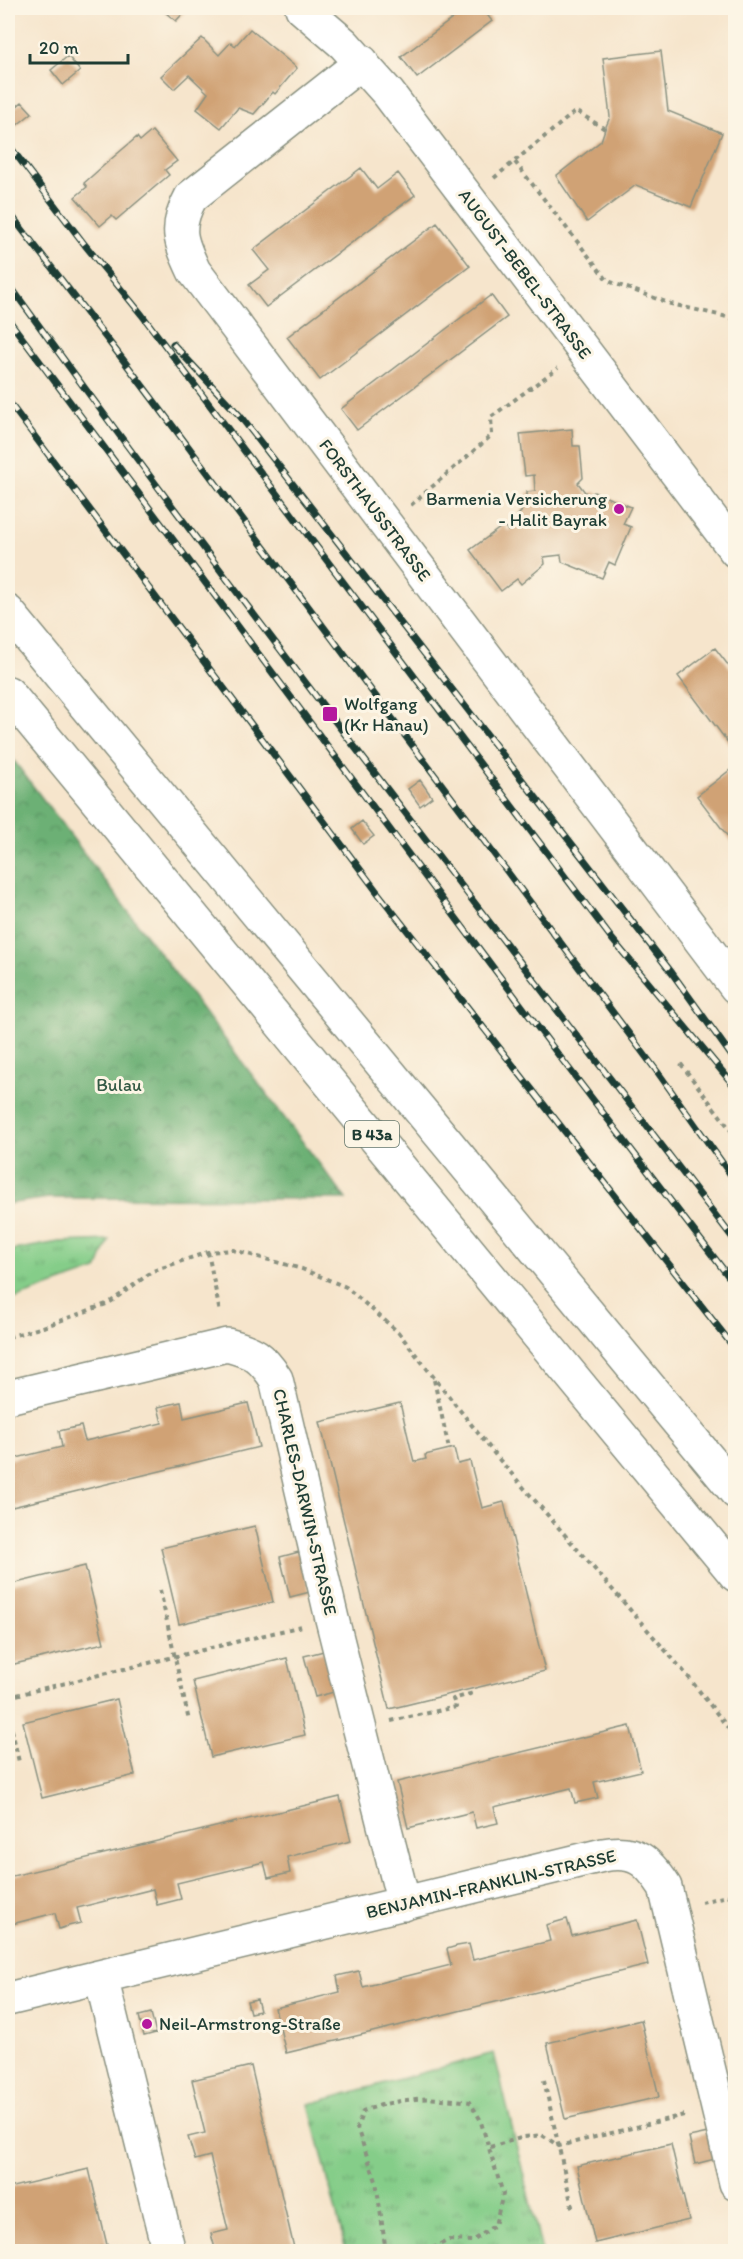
<svg xmlns="http://www.w3.org/2000/svg" width="743" height="2259" viewBox="0 0 743 2259" font-family="Itim,sans-serif">
<defs>
<pattern id="forest-crowns" width="20" height="18" patternUnits="userSpaceOnUse" patternTransform="scale(1.5)"><rect width="20" height="18" fill="#6cb075"/><path d="M2 6a3 3 0 1 1 6 0M12 15a3 3 0 1 1 6 0" fill="none" stroke="#589061"/></pattern>
<pattern id="park-tufts" width="24" height="20" patternUnits="userSpaceOnUse" patternTransform="scale(1.5)"><rect width="24" height="20" fill="#85cd89"/><path d="M3 7l-1-3M5 7V3M7 7l1-3M15 17l-1-3M17 17v-4M19 17l1-3" fill="none" stroke="#6ca871"/></pattern>
</defs>
<rect width="100%" height="100%" fill="#fcf5e5"/>
<filter id="ink" filterUnits="userSpaceOnUse"><feTurbulence type="fractalNoise" baseFrequency=".0167" numOctaves="2"/><feDisplacementMap in="SourceGraphic" scale="12" xChannelSelector="R" yChannelSelector="G"/><feConvolveMatrix kernelMatrix="1 2 1 2 8 2 1 2 1" color-interpolation-filters="sRGB"/></filter>
<filter id="wash" filterUnits="userSpaceOnUse"><feTurbulence type="fractalNoise" baseFrequency=".008" numOctaves="4" result="noise"/><feDisplacementMap in="SourceGraphic" scale="24" xChannelSelector="R" yChannelSelector="G"/><feGaussianBlur stdDeviation="1.35" result="paint"/><feColorMatrix in="noise" values="0 0 0 0 0 0 0 0 0 0 0 0 0 0 0 0 0 1.4 0 .05"/><feComposite in="paint" operator="in"/></filter>
<g filter="url(#wash)">
<rect width="100%" height="100%" fill="#f6e5cc"/>
<path fill="url(#forest-crowns)" stroke="#467654" stroke-width="1.5" d="M8 753 346 1199 49 1198 8 1204Z"/>
<path fill="url(#park-tufts)" stroke="#52855e" stroke-width="1.5" d="M109 1240 97 1270 8 1301V1251L59 1242Z
M494 2053 542 2251H346L309 2104Z"/>
<g id="blocks">
<path fill="#d0a274" d="M160 8H188L176 21Z
M467 8H482L492 21 417 78 401 57Z
M250 29 297 68 275 94 273 92 254 114 238 108 221 128 197 109 208 93 189 75 174 89 161 76 202 38 219 55 231 42 235 46Z
M661 51 668 111 722 133 691 207 636 185 587 222 556 176 601 141 605 129 610 117 603 58Z
M68 56 80 71 63 85 51 70Z
M22 102 32 113 16 126 8 114Z
M152 131 177 161 165 170 169 175 116 220 112 216 100 226 75 197 87 187 84 183 110 160 137 137 140 141Z
M361 168 377 189 398 173 415 195 266 307 249 285 269 270 253 250Z
M437 223 470 266 320 380 287 337Z
M491 295 507 317 357 430 341 409Z
M572 429 573 446H580L583 478 578 483 588 496 594 492 631 507 623 524 631 527 615 565 609 562 602 578 562 562 561 555 544 557 545 564 521 584 517 579 501 591 470 550 504 525 508 531 522 520 518 515 521 512 527 498V492L535 491 534 475 525 476 520 434Z
M715 648 735 674V752L678 676Z
M735 766V846L697 796Z
M420 780 432 797 420 806 408 789Z
M362 821 374 836 363 844 352 829Z
M181 1402 184 1418 248 1403 259 1447 8 1508V1460L62 1447 59 1431 81 1426 85 1441 162 1423 158 1407Z
M400 1403 414 1462 426 1459 425 1455 454 1448 458 1464 470 1461 482 1508 504 1502 545 1671 389 1709 320 1422Z
M255 1526 273 1602 179 1624 161 1548Z
M299 1552 310 1592 290 1597 280 1557Z
M85 1566 104 1643 10 1665 8 1656V1585Z
M324 1651 334 1692 315 1697 304 1656Z
M287 1658 305 1735 211 1757 193 1681Z
M117 1699 135 1775 42 1798 23 1722Z
M630 1726 641 1771 594 1782 598 1798 575 1803 571 1788 494 1807 498 1823 476 1828 472 1812 408 1828 397 1782Z
M340 1797 351 1841 287 1857 290 1873 268 1878 264 1862 177 1883 181 1899 157 1905 153 1889 77 1908 81 1923 68 1926 59 1929 55 1913 8 1925V1877Z
M567 1919 572 1936 637 1920 648 1965 286 2053 275 2008 340 1992 337 1976 359 1971 363 1987 451 1965 447 1949 457 1946 469 1944 473 1960 550 1941 546 1925Z
M257 1999 260 2011 250 2013 247 2001Z
M151 2013 156 2033 144 2036 139 2016Z
M641 2020 659 2097 565 2119 547 2043Z
M251 2066 276 2172 295 2252H216L211 2234 228 2230 210 2156 195 2160 188 2137 205 2133 192 2080Z
M708 2133 715 2159 695 2164 689 2137Z
M671 2144 689 2220 595 2243 577 2166Z
M89 2169 107 2245 78 2252H9L8 2188Z"/>
</g>
</g>
<g filter="url(#ink)">
<use href="#blocks" fill-opacity="0" stroke="#8a9180" stroke-width="1.5"/>
<g fill="none" stroke-linecap="round" stroke-linejoin="round">
<g stroke="#8a9180" stroke-width="36">
<path id="minor" d="M302 8 344 44 388 93 736 551
M362 62 191 197C174 228 180 241 194 271L736 987
M8 1397 227 1345C254 1352 261 1356 276 1379L332 1619 404 1904
M101 1977 169 2252
M8 1999 603 1855C636 1849 648 1861 665 1887L736 2183"/>
</g>
<g stroke="#8a9180" stroke-width="36">
<path id="trunk" d="M8 612 736 1492
M8 693 736 1575"/>
</g>
<path stroke="#8a9180" stroke-width="4" stroke-dasharray="4.5 4.5" stroke-linecap="butt" d="M515 162 608 281 671 304 736 319
M494 178 576 111 605 129
M411 505 492 435 491 417 558 368
M681 1064 736 1137
M208 1252 220 1313
M8 1337 43 1327 109 1303 153 1271 208 1252 233 1250 302 1269 346 1287 398 1332 497 1457 686 1674 736 1738
M434 1380 449 1449
M160 1590 189 1721
M8 1697 302 1626
M8 1712 19 1762
M391 1721 456 1707 453 1699 470 1694 468 1690
M701 1902 736 1894
M544 2080 573 2211
M490 2147 524 2137 542 2135 559 2146 688 2114
M386 2252 376 2181 357 2128 363 2111C402 2097 429 2096 470 2102L480 2119 503 2194 495 2225 473 2241 449 2240 425 2252"/>
<use href="#minor" stroke="#fff" stroke-width="33"/>
<use href="#trunk" stroke="#fff" stroke-width="33"/>
<g stroke="#1f3d34" stroke-width="7">
<path id="rail" d="M8 144 85 245 142 315 612 939 736 1088
M8 211 124 361 659 1074 736 1182
M8 283C243 608 491 923 736 1242
M8 319 557 1053 736 1286
M173 344 240 416 672 973 736 1062
M8 401 378 893 736 1350"/>
</g>
<use href="#rail" stroke="#fcf5e5" stroke-width="4.5" stroke-dasharray="14" stroke-linecap="butt"/>
</g>
</g>
<g fill="#b5179e" stroke="#fcf5e5" stroke-width="2">
<circle cx="619" cy="509" r="6"/>
<rect x="322" y="706" width="16" height="16" rx="3"/>
<circle cx="147" cy="2024" r="6"/>
</g>
<g text-anchor="middle" dominant-baseline="central" stroke-width="6" stroke-linejoin="round" paint-order="stroke">
<rect fill="#fcf5e5" stroke="#617469" stroke-width="1.5" x="345" y="1121" width="54" height="26" rx="4.5"/>
<g font-size="16" font-weight="bold" fill="#1f3d34">
<text x="372" y="1134">B 43a</text>
</g>
<g font-size="18" fill="#1f3d34" stroke="#fcf5e5">
<text transform="translate(525 274) rotate(53)">AUGUST-BEBEL-STRASSE</text>
<text transform="translate(375 510) rotate(53)">FORSTHAUSSTRASSE</text>
<text transform="translate(305 1502) rotate(77)">CHARLES-DARWIN-STRASSE</text>
<text transform="translate(491 1884) rotate(-13)">BENJAMIN-FRANKLIN-STRASSE</text>
</g>
<g font-size="18" fill="#1f3d34" stroke="#fcf5e5" text-anchor="start">
<text x="607" y="499" text-anchor="end">Barmenia Versicherung<tspan x="607" dy="21">- Halit Bayrak</tspan></text>
<text x="344" y="704">Wolfgang<tspan x="344" dy="21">(Kr Hanau)</tspan></text>
<text x="159" y="2024">Neil-Armstrong-Straße</text>
</g>
<g font-size="18" fill="#335a45" stroke="#fcf5e5">
<text x="119" y="1085">Bulau</text>
</g>
</g>
<rect width="743" height="2259" fill="none" stroke="#fcf5e5" stroke-width="30"/>
<path d="M30 54v9h98v-9" fill="none" stroke="#1f3d34" stroke-width="3"/>
<text x="39" y="54" font-size="18" fill="#1f3d34" stroke="#fcf5e5" stroke-width="4.5" paint-order="stroke">20 m</text>
</svg>
